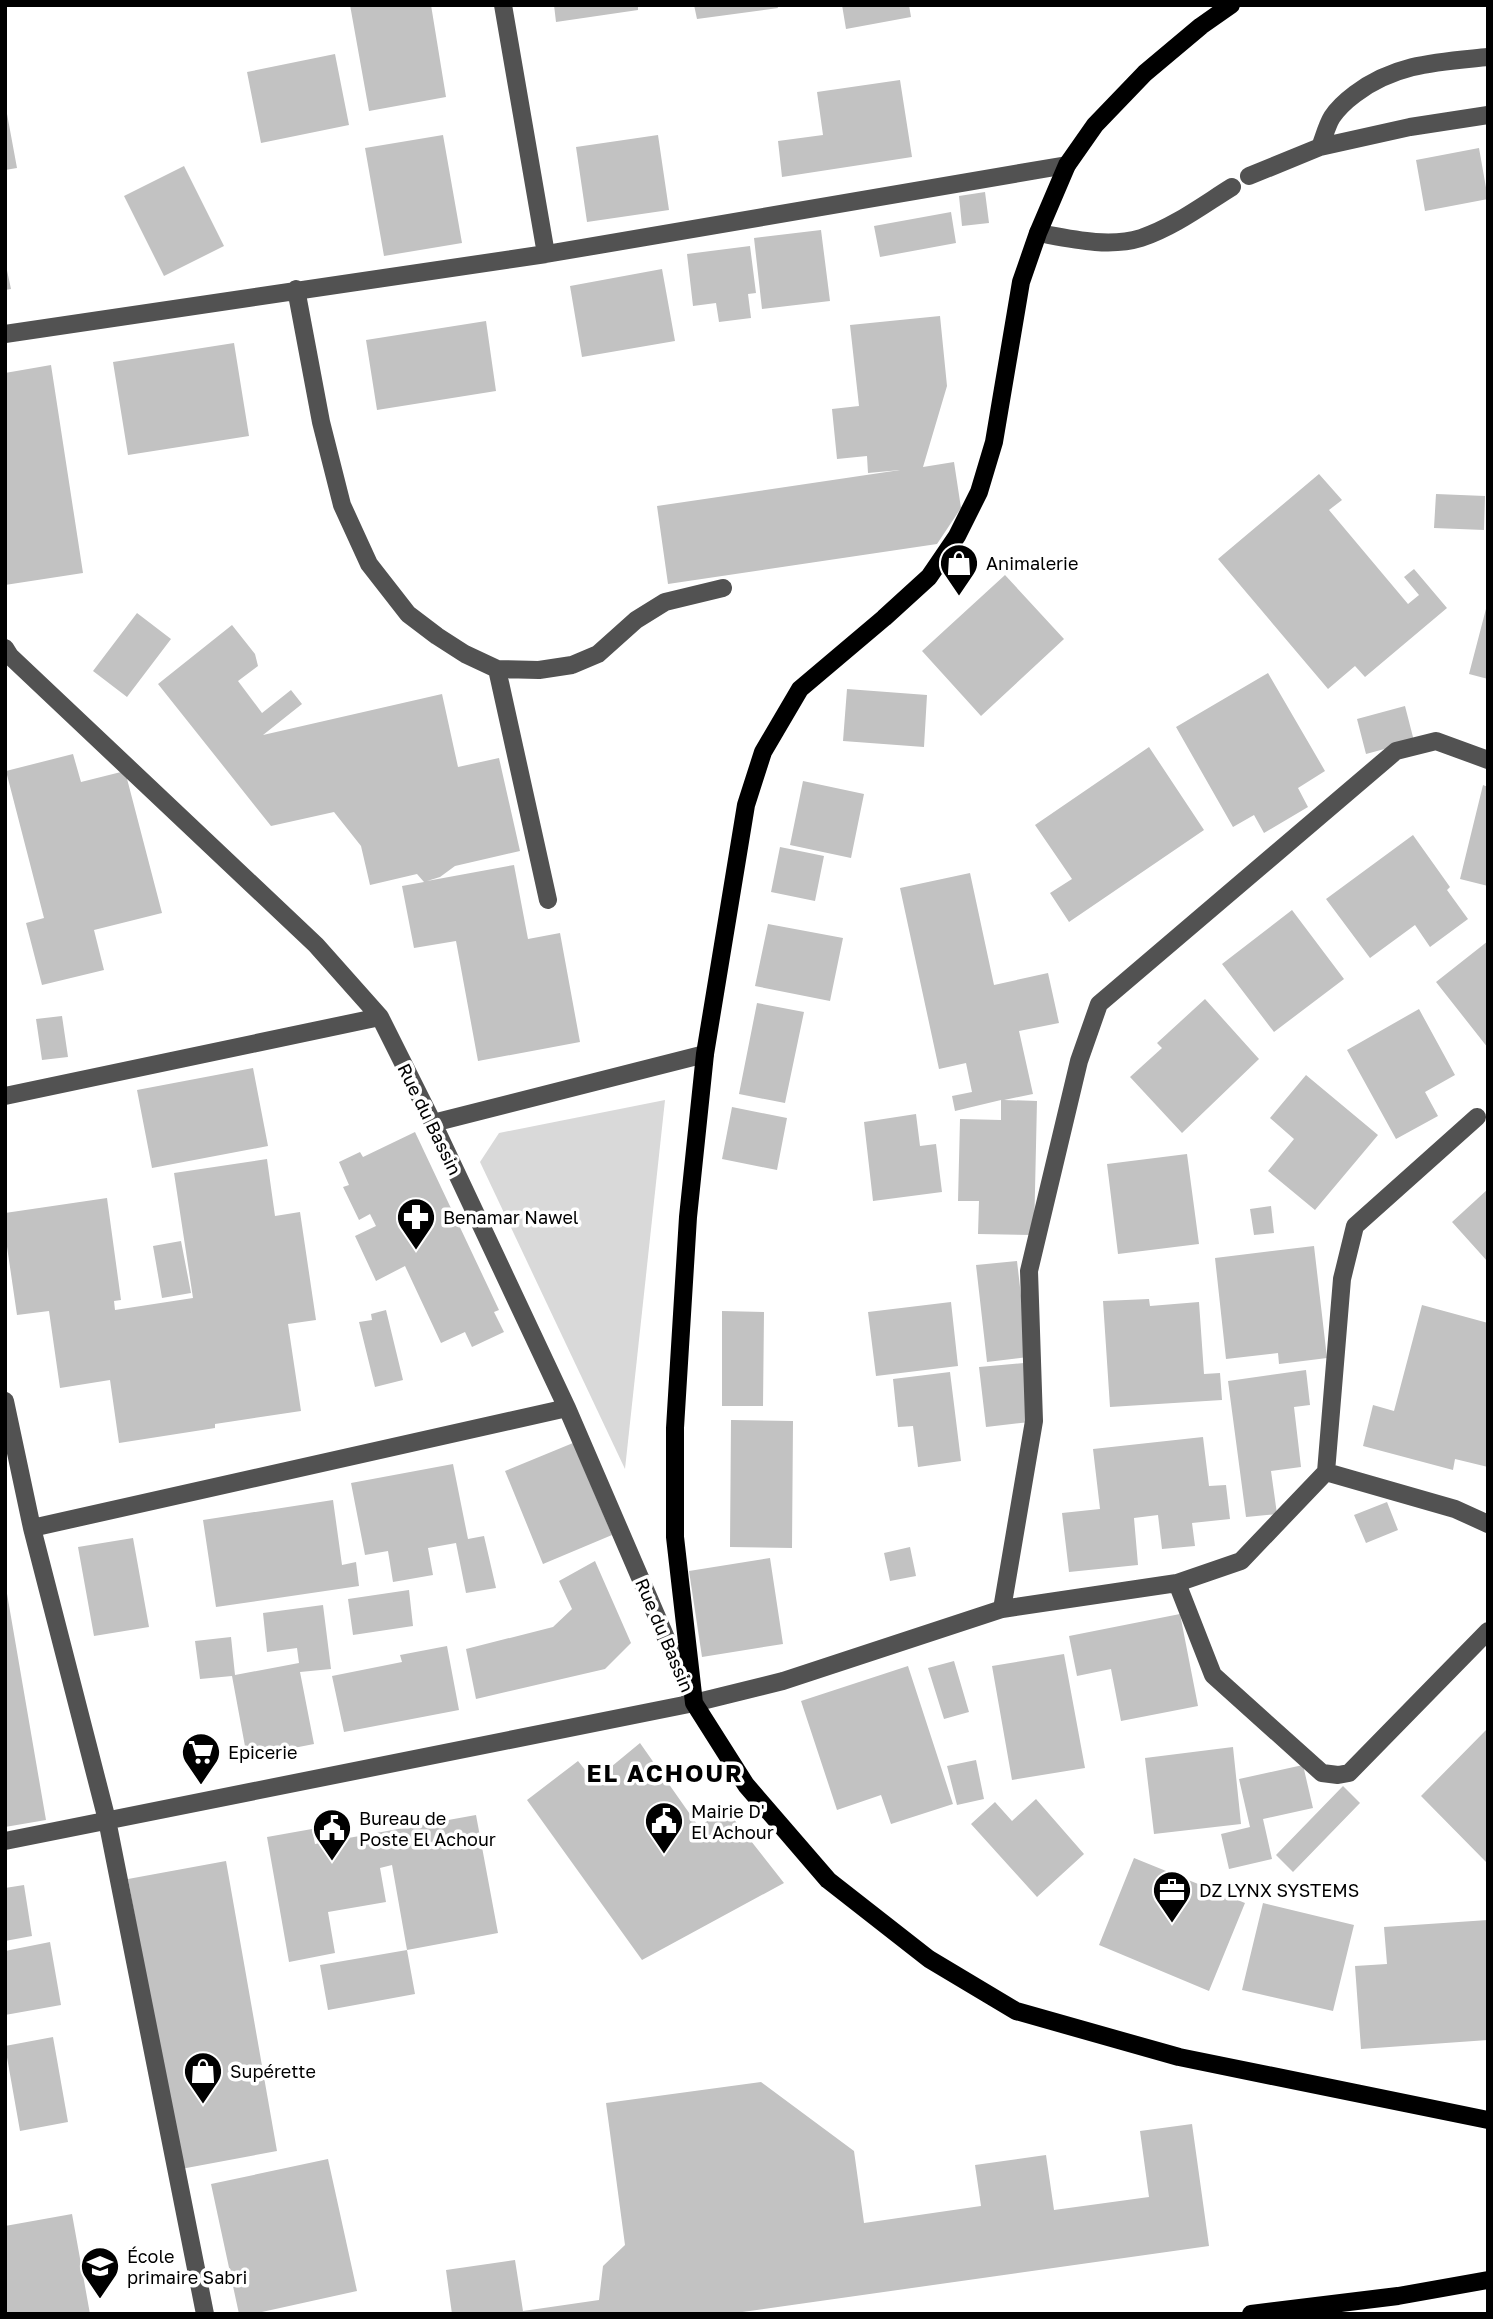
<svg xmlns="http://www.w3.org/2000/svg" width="1493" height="2319" viewBox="0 0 1493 2319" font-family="'Golos Text',sans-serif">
<rect width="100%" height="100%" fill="#fff"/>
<path fill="#d9d9d9" d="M665 1100 625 1469 480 1162 499 1133Z"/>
<path fill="#c2c2c2" d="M350 5H431L446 97 369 111Z
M554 5H638V10L556 22Z
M694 5H777L778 8 697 19Z
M842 5H909L911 17 846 29Z
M335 54 349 125 261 143 247 72Z
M900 80 912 157 782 177 778 141 823 135 817 92Z
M5 103 17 168 5 170Z
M443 135 462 243 384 256 365 148Z
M658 135 669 210 587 222 576 147Z
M1479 148 1488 199 1425 211 1416 160Z
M184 166 224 246 164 276 124 196Z
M985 192 989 223 962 226 959 196Z
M951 212 956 243 880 257 874 226Z
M821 230 830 301 762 309 754 238Z
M750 246 756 293 748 294 751 318 719 322 716 303 693 306 687 254Z
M5 261 11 289 5 290Z
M662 269 675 341 582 357 570 286Z
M940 316 947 386 923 467 954 462 961 508 937 544 668 584 657 506 900 470 868 473 867 456 837 459 832 409 859 406 850 325Z
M486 321 496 391 377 410 366 340Z
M234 343 249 436 128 455 113 362Z
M51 365 83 573 5 585V373Z
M1319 474 1342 500 1329 510 1408 604 1419 595 1404 577 1414 569 1447 608 1365 677 1355 666 1328 689 1218 559Z
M1436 494 1485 496 1484 530 1434 528Z
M1005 575 1064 639 981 716 922 651Z
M1487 605H1488V679L1469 674Z
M137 613 171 639 127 697 93 671Z
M232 625 255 654 258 666 238 681 262 713 291 690 302 704 263 735 442 694 458 767 499 758 520 851 455 866 440 877 427 881 514 865 528 939 560 933 580 1042 478 1061 456 941 414 948 402 886 424 882 417 874 370 885 361 846 334 812 271 826 158 684Z
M1268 673 1325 771 1298 788 1308 807 1264 833 1254 815 1233 827 1176 727Z
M847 689 927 695 924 747 843 741Z
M1405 706 1414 741 1366 754 1357 719Z
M1149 747 1204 830 1069 922 1050 893 1072 879 1035 825Z
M73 754 81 782 125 771 162 913 94 930 104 970 42 985 26 923 44 918 6 771Z
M803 781 864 794 851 858 790 845Z
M1483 785 1488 787V886L1460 879Z
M1413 835 1450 887 1447 890 1468 919 1430 947 1415 925 1370 958 1326 899Z
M780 847 824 856 815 901 771 892Z
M970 873 994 985 1048 973 1059 1023 1019 1031 1033 1094 1004 1100 1037 1101 1034 1235 978 1234 979 1201H958L960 1119 1001 1120V1100L955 1111 952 1096 972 1092 966 1063 939 1069 900 888Z
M1292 910 1344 979 1274 1032 1222 964Z
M768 924 843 938 830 1001 755 986Z
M1488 941V1048L1436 982Z
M1205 999 1259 1059 1182 1133 1130 1077 1162 1048 1157 1043Z
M757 1003 804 1012 785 1103 739 1094Z
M1419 1009 1455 1075 1425 1092 1438 1116 1396 1139 1347 1050Z
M62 1016 68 1057 42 1060 36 1019Z
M253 1068 268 1146 152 1168 137 1090Z
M1306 1075 1378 1135 1315 1210 1268 1171 1294 1139 1270 1118Z
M732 1107 787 1118 777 1170 722 1159Z
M916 1114 920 1146 936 1144 942 1192 873 1201 864 1122Z
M415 1132 499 1310 494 1312 504 1332 472 1347 465 1332 441 1343 405 1266 376 1281 355 1236 376 1226 370 1214 359 1220 343 1187 349 1185 339 1162 360 1152 363 1157Z
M1187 1154 1199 1244 1118 1254 1107 1164Z
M267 1159 275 1216 300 1212 316 1320 288 1324 301 1411 215 1424V1428L119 1443 110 1380 60 1388 49 1311 17 1315 5 1233V1213L107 1198 121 1300 114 1301 115 1310 193 1298 174 1173Z
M1488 1189V1262L1452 1222Z
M1271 1206 1274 1233 1254 1235 1250 1209Z
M181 1241 191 1293 162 1298 153 1246Z
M1314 1246 1327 1358 1279 1364 1278 1353 1226 1359 1215 1258Z
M1017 1261 1028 1357 987 1362 976 1265Z
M1149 1299 1150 1306 1199 1302 1204 1374 1220 1373 1222 1400 1110 1407 1103 1301Z
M951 1302 958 1366 876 1376 868 1312Z
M1422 1305 1488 1323V1467L1455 1459 1453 1470 1363 1446 1373 1405 1394 1411Z
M386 1310 403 1380 375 1387 359 1322 372 1320 371 1314Z
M722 1311 764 1312 763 1406H722Z
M1024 1363 1030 1422 986 1427 979 1367Z
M1306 1370 1310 1405 1294 1407 1301 1467 1271 1471 1277 1514 1246 1517 1228 1381Z
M950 1372 961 1461 918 1467 913 1426 898 1427 893 1379Z
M731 1420 793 1421 792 1548 730 1547Z
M1203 1437 1209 1486 1226 1485 1230 1519 1192 1523 1195 1546 1162 1549 1158 1515 1134 1518 1138 1565 1069 1572 1062 1513 1100 1509 1093 1449Z
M573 1443 612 1535 543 1564 505 1471Z
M453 1464 468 1539 484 1536 496 1588 466 1593 456 1543 428 1548 433 1575 393 1582 388 1551 365 1555 351 1483Z
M333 1500 342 1565 356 1562 359 1586 216 1607 203 1520Z
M1387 1502 1398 1530 1366 1543 1354 1515Z
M133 1538 149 1627 94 1636 78 1547Z
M910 1547 916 1576 890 1581 884 1553Z
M770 1558 783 1644 702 1657 689 1571Z
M595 1561 631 1643 605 1669 476 1699 466 1649 553 1627 572 1609 559 1581Z
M5 1582 46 1820 5 1827Z
M409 1590 413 1626 353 1635 348 1599Z
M323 1605 331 1669 300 1672 314 1744 247 1757 232 1676 200 1679 195 1641 231 1637 235 1675 299 1663 297 1648 267 1652 263 1613Z
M1180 1614 1198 1706 1121 1721 1111 1669 1077 1676 1069 1636Z
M447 1646 459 1710 344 1732 332 1676 402 1662 400 1655Z
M1064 1654 1085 1768 1012 1780 992 1666Z
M954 1661 969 1712 944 1719 928 1668Z
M908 1666 953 1804 891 1824 881 1795 837 1810 801 1701Z
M1488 1728V1864L1421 1796Z
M640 1743 699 1827 725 1808 784 1883 642 1960 527 1800 578 1761 594 1781Z
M1233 1747 1241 1824 1154 1834 1145 1758Z
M976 1760 984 1799 957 1805 947 1766Z
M1303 1765 1313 1808 1263 1819 1272 1859 1229 1869 1221 1834 1250 1827 1239 1779Z
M1343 1786 1360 1803 1293 1872 1276 1855Z
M1036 1799 1084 1854 1037 1897 971 1824 995 1802 1012 1821Z
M476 1815 498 1933 407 1950 392 1865 380 1868 386 1902 328 1912 335 1953 289 1962 267 1837 312 1829 315 1844Z
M1134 1858 1245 1903 1209 1991 1099 1945Z
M226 1861 277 2151 181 2169 128 1879Z
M24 1885 32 1936 5 1941V1888Z
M1263 1903 1354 1925 1333 2011 1242 1990Z
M1488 1920V2040L1361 2049 1355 1966 1387 1964 1384 1927Z
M50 1942 61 2005 5 2015V1951Z
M407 1950 415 1994 328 2010 320 1965Z
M53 2037 68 2122 20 2131 5 2046Z
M761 2082 854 2151 864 2223 981 2206 975 2165 1046 2155 1054 2210 1149 2197 1140 2131 1192 2124 1209 2246 728 2314H452L446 2270 515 2260 523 2311 599 2300 603 2266 625 2245 606 2103Z
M328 2159 357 2291 253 2314H239L211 2184Z
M72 2214 90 2314H5V2226Z"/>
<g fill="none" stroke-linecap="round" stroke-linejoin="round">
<path stroke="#525252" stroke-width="18" d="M503 5 546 254
M1320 147C1324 137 1327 125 1332 117 1338 108 1347 100 1355 94 1396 63 1439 62 1488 57
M1249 176 1320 147 1410 127 1488 115
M1038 233C1071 239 1109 248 1141 238 1174 227 1203 205 1232 187
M296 289 321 422 342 505 369 564 408 614 437 636 465 654 497 669 539 670 572 665 598 654 636 620 665 602 723 588
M5 334 546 254 1067 165
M5 648 10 656 316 945 380 1017 433 1123 567 1408 691 1696
M497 669 548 900
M5 1096 380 1017
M433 1123 705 1054
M5 1401 32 1528 107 1820 205 2314
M1326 1472 1455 1509 1488 1524
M32 1528 567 1408
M1177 1583 1213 1675 1322 1773 1338 1775 1349 1773 1488 1631
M1002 1609 1034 1421 1029 1271 1079 1061 1099 1004 1396 751 1436 741 1488 760
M5 1841 694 1703 783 1681 1002 1609 1177 1583 1241 1561 1326 1472 1342 1279 1355 1226 1477 1117"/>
<path stroke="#000" stroke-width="18" d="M1231 5 1201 26 1145 73 1095 125 1067 165 1038 233 1021 282 994 442 979 492 957 536 929 577 884 618 800 689 763 752 746 805 705 1054 688 1217 675 1428V1537L694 1703 746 1785 828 1880 929 1959 1016 2011 1179 2057 1488 2120
M1251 2314 1398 2296 1488 2280"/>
</g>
<defs>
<g id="shop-pin" transform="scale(2.0125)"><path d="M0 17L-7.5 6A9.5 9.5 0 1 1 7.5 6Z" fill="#000" stroke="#fff"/><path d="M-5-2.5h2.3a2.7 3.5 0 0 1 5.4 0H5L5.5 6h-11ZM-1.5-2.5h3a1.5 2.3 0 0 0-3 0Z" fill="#fff"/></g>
<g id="pharmacy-pin" transform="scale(2.0125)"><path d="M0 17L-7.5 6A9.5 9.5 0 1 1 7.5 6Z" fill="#000" stroke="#fff"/><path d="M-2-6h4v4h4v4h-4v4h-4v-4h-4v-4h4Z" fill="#fff"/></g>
<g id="supermarket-pin" transform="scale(2.0125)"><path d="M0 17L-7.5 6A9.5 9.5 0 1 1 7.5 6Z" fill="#000" stroke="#fff"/><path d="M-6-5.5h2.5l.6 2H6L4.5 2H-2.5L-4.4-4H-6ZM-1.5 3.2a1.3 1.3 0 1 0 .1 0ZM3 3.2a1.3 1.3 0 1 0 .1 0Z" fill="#fff"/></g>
<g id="civic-pin" transform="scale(2.0125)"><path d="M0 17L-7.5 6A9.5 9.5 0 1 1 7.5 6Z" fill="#000" stroke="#fff"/><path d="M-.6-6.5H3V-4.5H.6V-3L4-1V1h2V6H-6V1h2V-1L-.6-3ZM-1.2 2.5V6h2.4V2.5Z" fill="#fff"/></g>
<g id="office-pin" transform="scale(2.0125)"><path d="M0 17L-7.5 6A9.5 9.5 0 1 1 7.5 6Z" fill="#000" stroke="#fff"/><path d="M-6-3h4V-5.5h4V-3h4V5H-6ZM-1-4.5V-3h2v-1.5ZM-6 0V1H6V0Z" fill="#fff"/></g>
<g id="school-pin" transform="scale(2.0125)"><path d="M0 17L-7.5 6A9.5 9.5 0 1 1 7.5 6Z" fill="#000" stroke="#fff"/><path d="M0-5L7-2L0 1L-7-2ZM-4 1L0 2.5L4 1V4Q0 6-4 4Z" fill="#fff"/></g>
</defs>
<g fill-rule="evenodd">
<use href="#shop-pin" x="959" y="563"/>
<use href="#pharmacy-pin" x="416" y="1217"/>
<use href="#supermarket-pin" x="201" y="1752"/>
<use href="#civic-pin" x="664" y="1821"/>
<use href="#civic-pin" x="332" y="1828"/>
<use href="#office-pin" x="1172" y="1890"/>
<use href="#shop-pin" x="203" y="2071"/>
<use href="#school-pin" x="100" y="2266"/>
</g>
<g text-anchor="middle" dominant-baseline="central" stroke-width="7" stroke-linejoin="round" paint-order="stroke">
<g font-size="18" fill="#000" stroke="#fff" text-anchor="start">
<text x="986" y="563">Animalerie</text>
<text x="443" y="1217">Benamar Nawel</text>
<text x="228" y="1752">Epicerie</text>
<text x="691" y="1811">Mairie D'<tspan x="691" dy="21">El Achour</tspan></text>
<text x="359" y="1818">Bureau de<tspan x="359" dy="21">Poste El Achour</tspan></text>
<text x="1199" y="1890">DZ LYNX SYSTEMS</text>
<text x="230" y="2071">Supérette</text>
<text x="127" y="2256">École<tspan x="127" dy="21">primaire Sabri</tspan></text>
</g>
<g font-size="18" fill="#000" stroke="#fff">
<text transform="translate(430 1119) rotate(64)">Rue du Bassin</text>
<text transform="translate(665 1635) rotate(67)">Rue du Bassin</text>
</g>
<g font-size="24" font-weight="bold" letter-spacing="2" fill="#000" stroke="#fff">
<text x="665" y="1772">EL ACHOUR</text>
</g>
</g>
<rect width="1493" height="2319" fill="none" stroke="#000000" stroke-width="14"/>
</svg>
